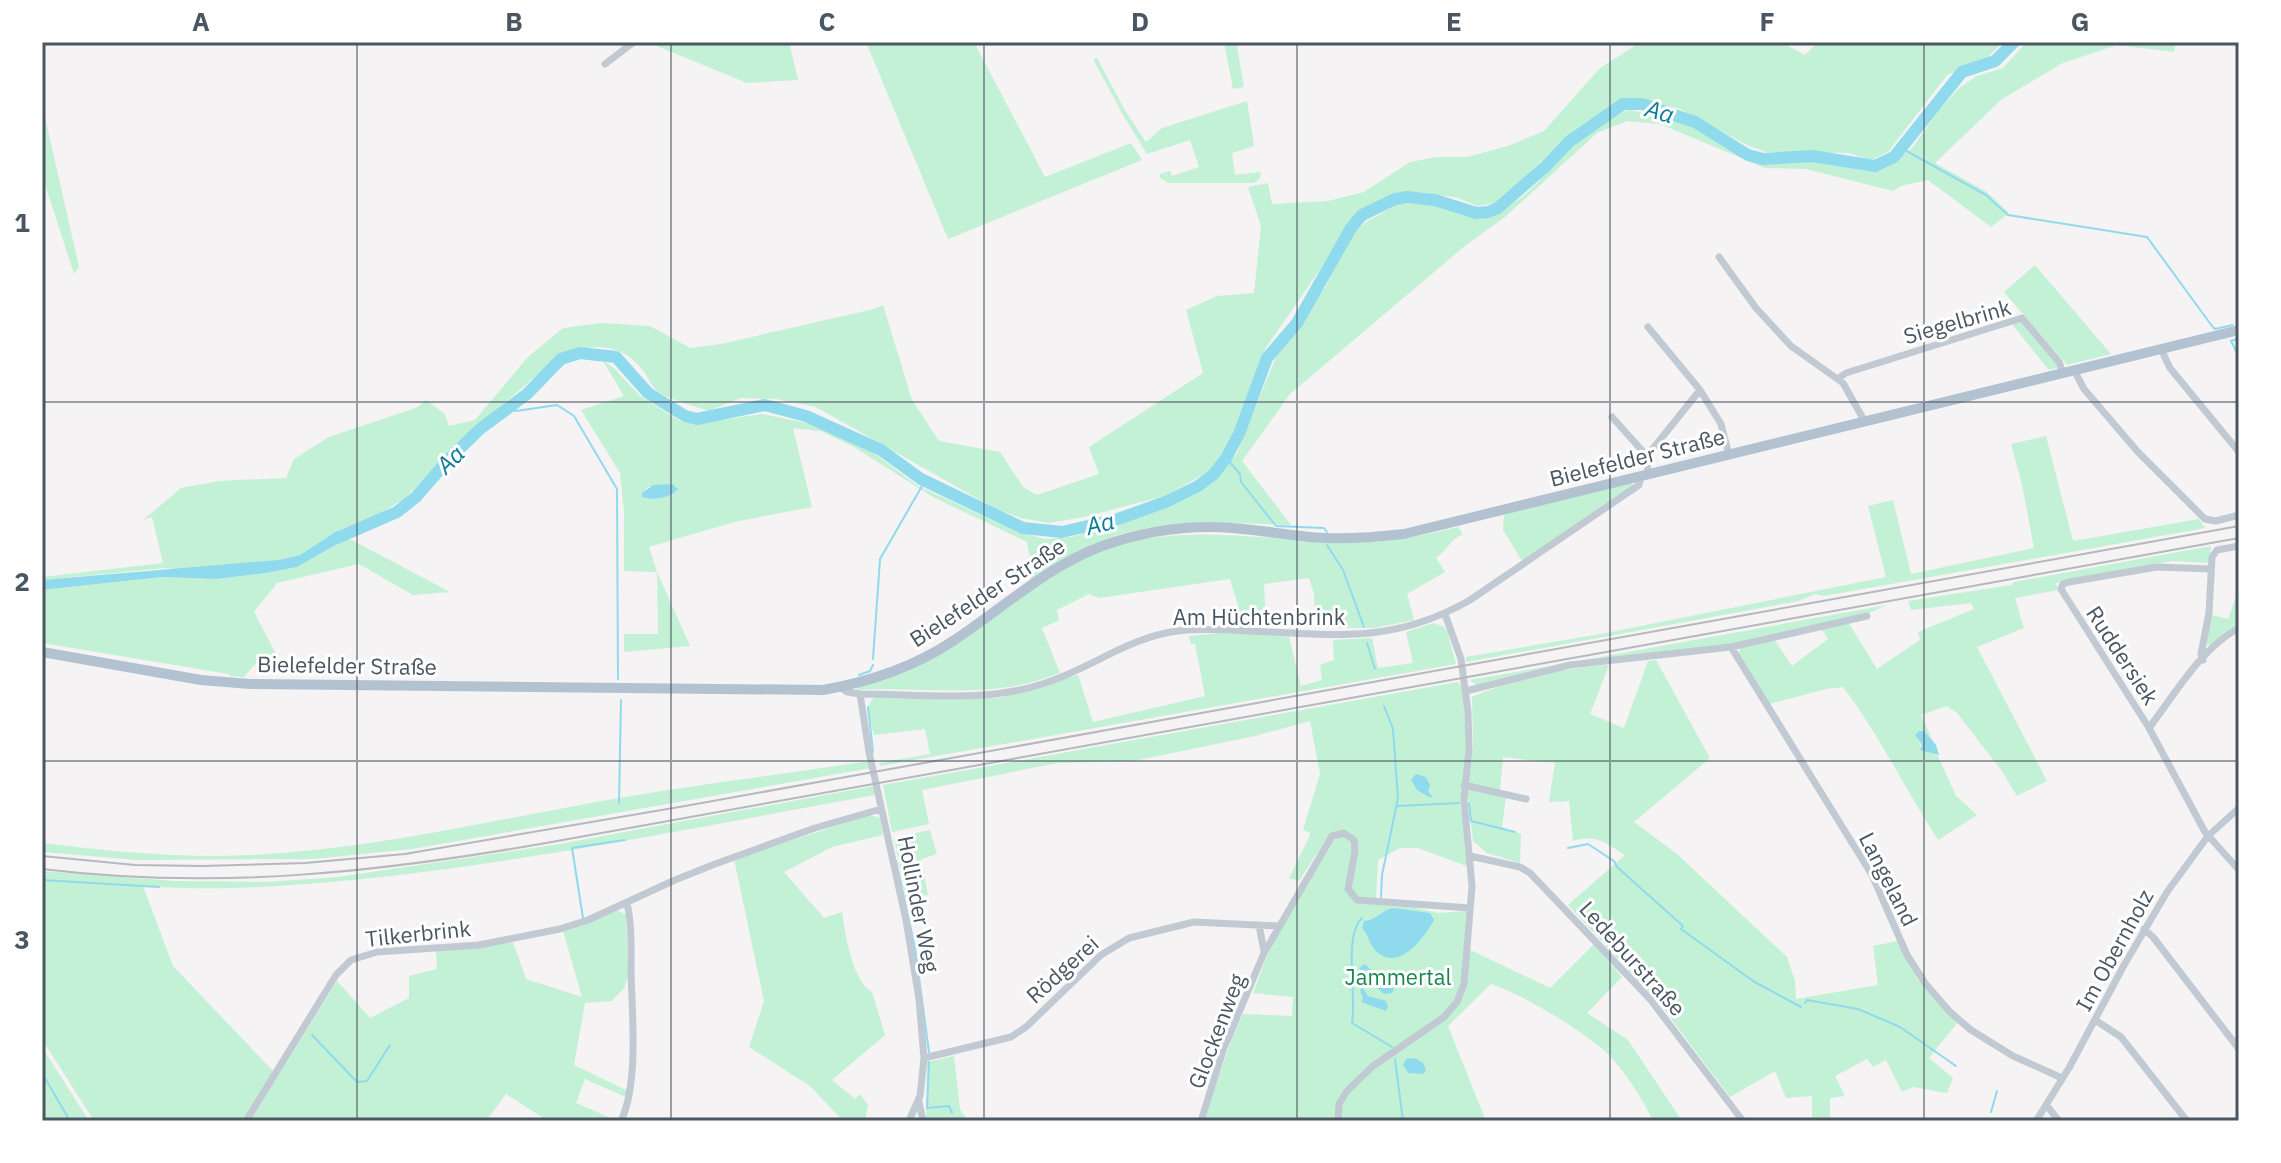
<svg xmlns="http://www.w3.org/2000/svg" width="2281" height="1163" viewBox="0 0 2281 1163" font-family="'IBM Plex Sans',sans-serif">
<rect width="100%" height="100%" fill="#f5f3f3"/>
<path fill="#c3f1d5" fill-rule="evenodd" d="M647 42H789L798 80 747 83Z
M866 42H974L1045 177 1131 143 1142 160 948 239Z
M1224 42H1236L1244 87 1233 89Z
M1641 42H1781L1805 55 1818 42H2003L1985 60 1947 75 1888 152 1871 160 1848 153 1766 152 1749 146 1678 108 1617 102 1570 134 1497 203 1477 206 1458 198 1421 192H1399L1362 209 1348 222 1321 268 1265 349 1233 434 1212 469 1168 495 1084 517 1049 523 1021 518 994 508 816 407 776 399 741 398 708 411C696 406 663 398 656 390 650 384 647 375 642 369 621 342 591 344 562 353L470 433 404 499 377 515 337 531 300 555 278 560 187 570 165 568 42 580V577L163 563 152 517 143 520 181 488 219 481 286 478 294 459 329 437 418 407 426 400 445 414 449 426 475 420 528 357 563 328 601 323 650 326 690 348 721 344 874 309 883 305 912 400 939 441 1000 452 1023 487 1037 495 1099 474 1089 447 1203 373 1186 310 1217 296 1254 293 1261 226 1248 187 1268 183 1272 204 1328 201 1364 192 1410 162 1437 157H1467L1508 146 1544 131 1600 68Z
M2033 42H2176L2174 52 2117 45 2063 63 2002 99 1935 163 1987 192 2009 213 1991 227 1928 180 1901 186 1893 191 1806 169 1765 168 1660 124 1627 121 1597 133 1505 217 1466 245 1290 394 1242 461 1291 525C1229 523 1165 517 1106 539 1079 548 1054 564 1030 580L1032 568 1027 542 933 497 854 447 821 431 793 428 812 507 734 522 649 547 657 572 690 646 624 652V634H658L657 572 624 571V511L620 473 581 410 624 396 603 361 614 368 640 396 680 421 695 424 762 414 807 423 836 434 872 452 918 486 1018 532 1045 539 1072 537 1170 505 1218 476 1237 453 1276 357 1300 327 1328 282 1351 235 1366 222 1400 203 1431 205 1476 217 1497 214 1525 195 1585 135 1615 115 1629 110 1682 121 1756 161H1810L1866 171 1886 168 1912 148 1937 113 1959 88 1977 76 2003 68 2024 45ZM672 484 657 499 642 497V493L648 487Z
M1097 58 1126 112 1146 142 1162 128 1247 101 1254 146 1232 153 1235 175 1261 172 1260 178 1254 183H1168L1160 178V174L1170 171 1172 176 1199 167 1190 140 1147 154 1123 115 1093 59Z
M42 104 79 267 74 274 42 175Z
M2035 265 2111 354 2067 365 2004 292Z
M2020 320 2055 361 2057 368 2049 370 2011 323Z
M2046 436 2073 541 2199 519 2205 528 1824 596 1815 594 1799 601 1466 662V657L1606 633 1886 577 1868 506 1893 500 1911 574 2034 548 2022 485 2011 444Z
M1631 483 1633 485 1522 561 1503 530 1504 514Z
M1458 527 1463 534C1450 540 1447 550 1436 558L1445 572 1407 594 1414 620 1374 628H1316L1314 594 1309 578 1264 584 1266 626H1240L1238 605 1230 579 1099 598 1089 594 1057 610 1059 620 1042 628 1060 673C989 701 930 686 857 690V687C882 680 908 673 930 659 988 624 1040 572 1104 549 1190 519 1281 545 1369 542 1399 541 1429 534 1458 527Z
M348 538 450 592 413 595 359 564 277 583 254 612 275 652 253 666 244 677 229 676V674L42 643V590L162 577 216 579 266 573 297 567Z
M2211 546 2209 563 2172 561 2056 583 2058 590 2015 598 2024 628 1977 647 2047 781 2017 796 2002 771 1957 713 1947 706 1921 715 1933 741 1924 731 1916 733 1922 744 1919 747 1938 756 1956 796 1977 815 1938 840C1906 790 1878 733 1843 687L1826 689 1769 704 1738 654 1741 647 1774 639 1792 666 1828 639 1820 627 1848 622 1877 669 1920 640 1918 632 1974 609 1971 603 1911 610 1908 601 2011 585 2014 582Z
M2239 588V625L2213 645H2205L2212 615 2228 619Z
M1887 605 1869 613 1745 643 1573 662Z
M1434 623 1444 627 1447 631 1456 664 880 766 879 763 930 754 925 729 874 735C871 722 863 706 875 697L998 698 1078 675 1093 722 1205 696 1195 644H1191L1189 636 1229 632 1289 637 1301 686 1322 680 1320 665 1334 660 1333 640 1372 638 1378 668 1413 663 1406 632Z
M1656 660 1710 758 1634 822 1677 854 1787 957 1795 981 1796 999 1878 985 1873 946 1898 941 1918 980 1958 1022 1929 1058 1953 1078 1947 1093 1913 1087 1902 1092 1886 1060 1873 1067 1867 1059 1835 1076 1845 1096 1830 1098V1121H1812V1096L1786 1098 1775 1071 1730 1097 1663 1008 1568 905 1625 855C1605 843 1597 834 1573 841L1569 801 1549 802 1555 763 1503 757 1500 791 1506 797 1502 827 1521 834 1520 863 1487 853 1473 841 1468 795 1473 745 1472 697C1516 678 1561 668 1609 665L1590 714 1624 728 1648 661Z
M1561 664 1477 686 1470 680Z
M1458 682 1464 689 1469 867 1418 848H1400L1378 860 1376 898 1438 913 1466 911 1464 947 1550 988 1594 944 1622 977 1587 1013 1628 1040 1682 1121H1653C1642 1098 1626 1073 1608 1054 1585 1032 1522 994 1491 984L1448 1026 1486 1121H1204L1232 1038 1243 1014 1292 1016 1293 997 1253 993 1267 956 1325 841 1299 881 1289 878 1309 837 1310 833 1303 830 1320 774 1310 721 1255 736 1134 761 1058 763 922 790 929 824 892 832 883 785Z
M870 761 871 768 412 849 313 859 137 860 42 852V843C101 850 158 856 217 856 350 855 482 822 613 799 698 784 785 774 870 761Z
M874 786 875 795C714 824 553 857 391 876 308 885 225 892 143 886L173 966 274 1072 243 1121H94L42 1039V871L176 881 268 882 338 877 554 845Z
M870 815 880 818 883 835 832 847 784 872 824 918 842 912C845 933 852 981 872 992L885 1035 832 1080 855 1099 860 1094 868 1105 865 1121H843L810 1086 749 1047 764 1001 734 859Z
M930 830 937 854 921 859 928 895 906 900 894 838Z
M617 910 626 915 628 977 624 988 612 1001 585 1003 574 1065 628 1091V1098L585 1079 576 1103 618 1121H548L506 1094 486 1121H250L337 981 370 1018 409 998V976L437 969 436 949 513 942 526 979 582 997 563 931Z
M42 1047 89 1121H42Z
M954 1056 960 1109 968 1121H926L927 1062Z"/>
<path fill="#90daee" d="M672 484 678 489C670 498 654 501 642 497V493L653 485Z
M337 531H348V538L297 567 266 573 216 579 162 577 42 590V580L278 560 300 555Z
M1919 731H1924L1936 745 1939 755 1920 750 1922 744 1915 735Z
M1416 774 1426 777 1430 785 1428 792 1432 796 1431 798 1417 790 1411 780Z
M1394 908 1430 913 1434 920C1424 938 1398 974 1375 950 1369 943 1368 934 1362 928L1364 921C1376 921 1382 909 1394 908Z
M1365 964 1380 979 1392 982 1394 989 1392 993 1384 994C1375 985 1365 981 1359 968Z
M1363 988 1368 996 1386 1001 1388 1007 1386 1011 1361 1002 1363 999 1360 990Z
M1415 1058 1423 1063 1426 1070 1423 1074 1408 1073 1403 1065 1406 1059Z"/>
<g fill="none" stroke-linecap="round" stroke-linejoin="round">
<path stroke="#90daee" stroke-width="2" d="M1901 148 1986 195 2008 215 2147 237 2212 326 2215 329 2233 325
M2237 339 2231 341 2239 357
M508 408 516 411 557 405 574 416 617 489 618 679
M1226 458 1240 474 1241 482 1276 526 1324 528 1327 532
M1327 545 1343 570 1364 627
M1367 643 1375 669
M873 659 880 559 922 486 921 479
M859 675 870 671 873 665
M868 707 873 752
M619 803 621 700
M1469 803 1471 821 1515 832
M1397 806 1459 803
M1568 848 1588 844 1614 861 1617 867 1683 926 1681 929 1753 981 1801 1007
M896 861 915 948 929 1052
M42 880 159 887
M1381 897 1382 875 1398 798 1393 729 1384 706
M583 918 572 848 625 840
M1362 918C1343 935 1357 998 1352 1023L1392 1047
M1805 1003 1807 1000 1858 1009 1900 1027 1956 1066
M312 1035 357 1082 367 1081 390 1045
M1395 1059 1403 1121
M929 1062 927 1108 949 1106 952 1113
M42 1073 70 1121
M1991 1112 1997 1091"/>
<path stroke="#90daee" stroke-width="12" d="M337 538 397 512 416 497 448 460 480 429 527 394 561 359 580 353 616 357 648 393 685 416 697 419 765 405 806 416 881 450 921 479 1023 528 1062 532 1118 519 1168 501 1198 486 1214 474 1226 458 1239 434 1267 358 1297 323 1351 228 1362 215 1395 199 1407 197 1435 200 1476 213 1488 212 1498 208 1545 167 1570 141 1623 104H1642L1695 122 1748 155 1763 159 1812 156 1875 166 1894 157 1962 72 1995 61 2014 42"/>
<path stroke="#c1cad2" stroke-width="7" d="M605 64 634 42
M1719 257 1756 308 1791 346 1843 383 1865 422
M1648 327 1700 390 1721 424 1729 455
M2161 349 2170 368 2239 452
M2074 370 2084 389 2138 452 2205 519 2216 521 2239 515
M1839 378 1846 373 2022 318 2059 362 2063 373
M1612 417 1647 456
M1648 475 1647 456 1700 390
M2211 569 2157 567 2069 582 2063 584 2061 589 2149 728 2205 832 2239 870
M1731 647 1867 616
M2203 660 2201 654 2209 613 2212 557 2217 550 2239 546
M840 687 847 692 860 694C920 694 985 703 1042 684 1089 670 1128 637 1178 631 1202 628 1227 630 1251 631 1334 635 1394 644 1470 600L1639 485 1641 476
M1466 691 1570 665 1731 647 1872 875 1907 955 1925 983 1950 1012 1971 1030 2013 1056 2062 1078
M860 694 869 752 906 920 919 999 924 1058 920 1096 909 1121
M2149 728C2175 694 2201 648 2239 628
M1464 785 1526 799
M1470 856 1520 867 1530 873 1650 999 1743 1121
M1259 925 1264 951
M2144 929 2153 937 2239 1049
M2095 1020 2121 1037 2187 1121
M924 1058 1011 1037 1026 1027 1101 955 1129 938 1194 922 1278 926
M919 1102 923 1121
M2047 1106 2059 1121
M246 1121 336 975 351 960 377 952 479 945 560 929 588 920 675 880 715 864 815 828 881 809
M621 1121C639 1083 632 1014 631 972 631 949 632 925 627 903
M1201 1121 1224 1048 1264 953 1332 836 1344 833 1354 840 1355 851 1348 889 1357 900 1470 908
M1338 1121 1339 1104 1347 1091 1373 1066 1444 1017 1457 1002 1464 984 1472 886 1464 800 1469 750 1468 712 1461 659 1445 614
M2036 1121 2069 1068 2123 967 2167 892 2208 836 2239 808"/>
<path stroke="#b3c2d1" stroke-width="10" d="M42 652 201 680 250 684 823 690C869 682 914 667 953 641 1002 609 1046 567 1102 546 1136 534 1173 527 1209 527 1248 527 1286 536 1325 538 1351 539 1377 537 1404 534L2239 330"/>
<path stroke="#b5b8bd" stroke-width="2" d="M42 856 135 865 203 866 305 863 405 854 685 806 2239 526
M42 869C215 890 375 873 546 843L2239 538"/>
</g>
<path fill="none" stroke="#4a5661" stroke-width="2" stroke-opacity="0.55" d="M357 42V1121M671 42V1121M984 42V1121M1297 42V1121M1610 42V1121M1924 42V1121M42 402H2239M42 761H2239"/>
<g text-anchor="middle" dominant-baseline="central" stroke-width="6" stroke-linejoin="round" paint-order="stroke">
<g font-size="22" fill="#4a5661" stroke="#fff">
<text transform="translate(1957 321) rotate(-16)">Siegelbrink</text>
<text transform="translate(1637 457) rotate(-14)">Bielefelder Straße</text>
<text transform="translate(987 592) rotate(-33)">Bielefelder Straße</text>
<text x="1259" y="616">Am Hüchtenbrink</text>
<text transform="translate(2123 655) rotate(57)">Ruddersiek</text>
<text transform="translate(347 665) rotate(1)">Bielefelder Straße</text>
<text transform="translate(1889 879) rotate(63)">Langeland</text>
<text transform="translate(919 904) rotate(79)">Hollinder Weg</text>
<text transform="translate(418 933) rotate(-6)">Tilkerbrink</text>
<text transform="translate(2114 950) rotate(-61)">Im Obernholz</text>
<text transform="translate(1633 958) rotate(48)">Ledeburstraße</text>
<text transform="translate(1062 969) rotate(-42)">Rödgerei</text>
<text transform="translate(1216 1031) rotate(-69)">Glockenweg</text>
</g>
<g font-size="22" fill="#17864f" stroke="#fff">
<text x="1398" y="976">Jammertal</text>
</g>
<g font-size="24" font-style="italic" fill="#0c7c9b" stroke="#fff">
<text transform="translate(1660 111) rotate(16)">Aa</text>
<text transform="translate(450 459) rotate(-45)">Aa</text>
<text transform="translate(1100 523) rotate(-14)">Aa</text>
</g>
</g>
<rect width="2281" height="1163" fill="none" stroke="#ffffff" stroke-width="88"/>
<rect x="44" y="44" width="2193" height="1075" fill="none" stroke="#4a5661" stroke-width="3"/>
<g font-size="26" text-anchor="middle" font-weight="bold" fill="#4a5661">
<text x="201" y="31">A</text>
<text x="514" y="31">B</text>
<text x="827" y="31">C</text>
<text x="1140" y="31">D</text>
<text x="1454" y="31">E</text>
<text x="1767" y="31">F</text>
<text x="2080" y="31">G</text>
<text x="22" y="232">1</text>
<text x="22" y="591">2</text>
<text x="22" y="949">3</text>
</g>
</svg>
